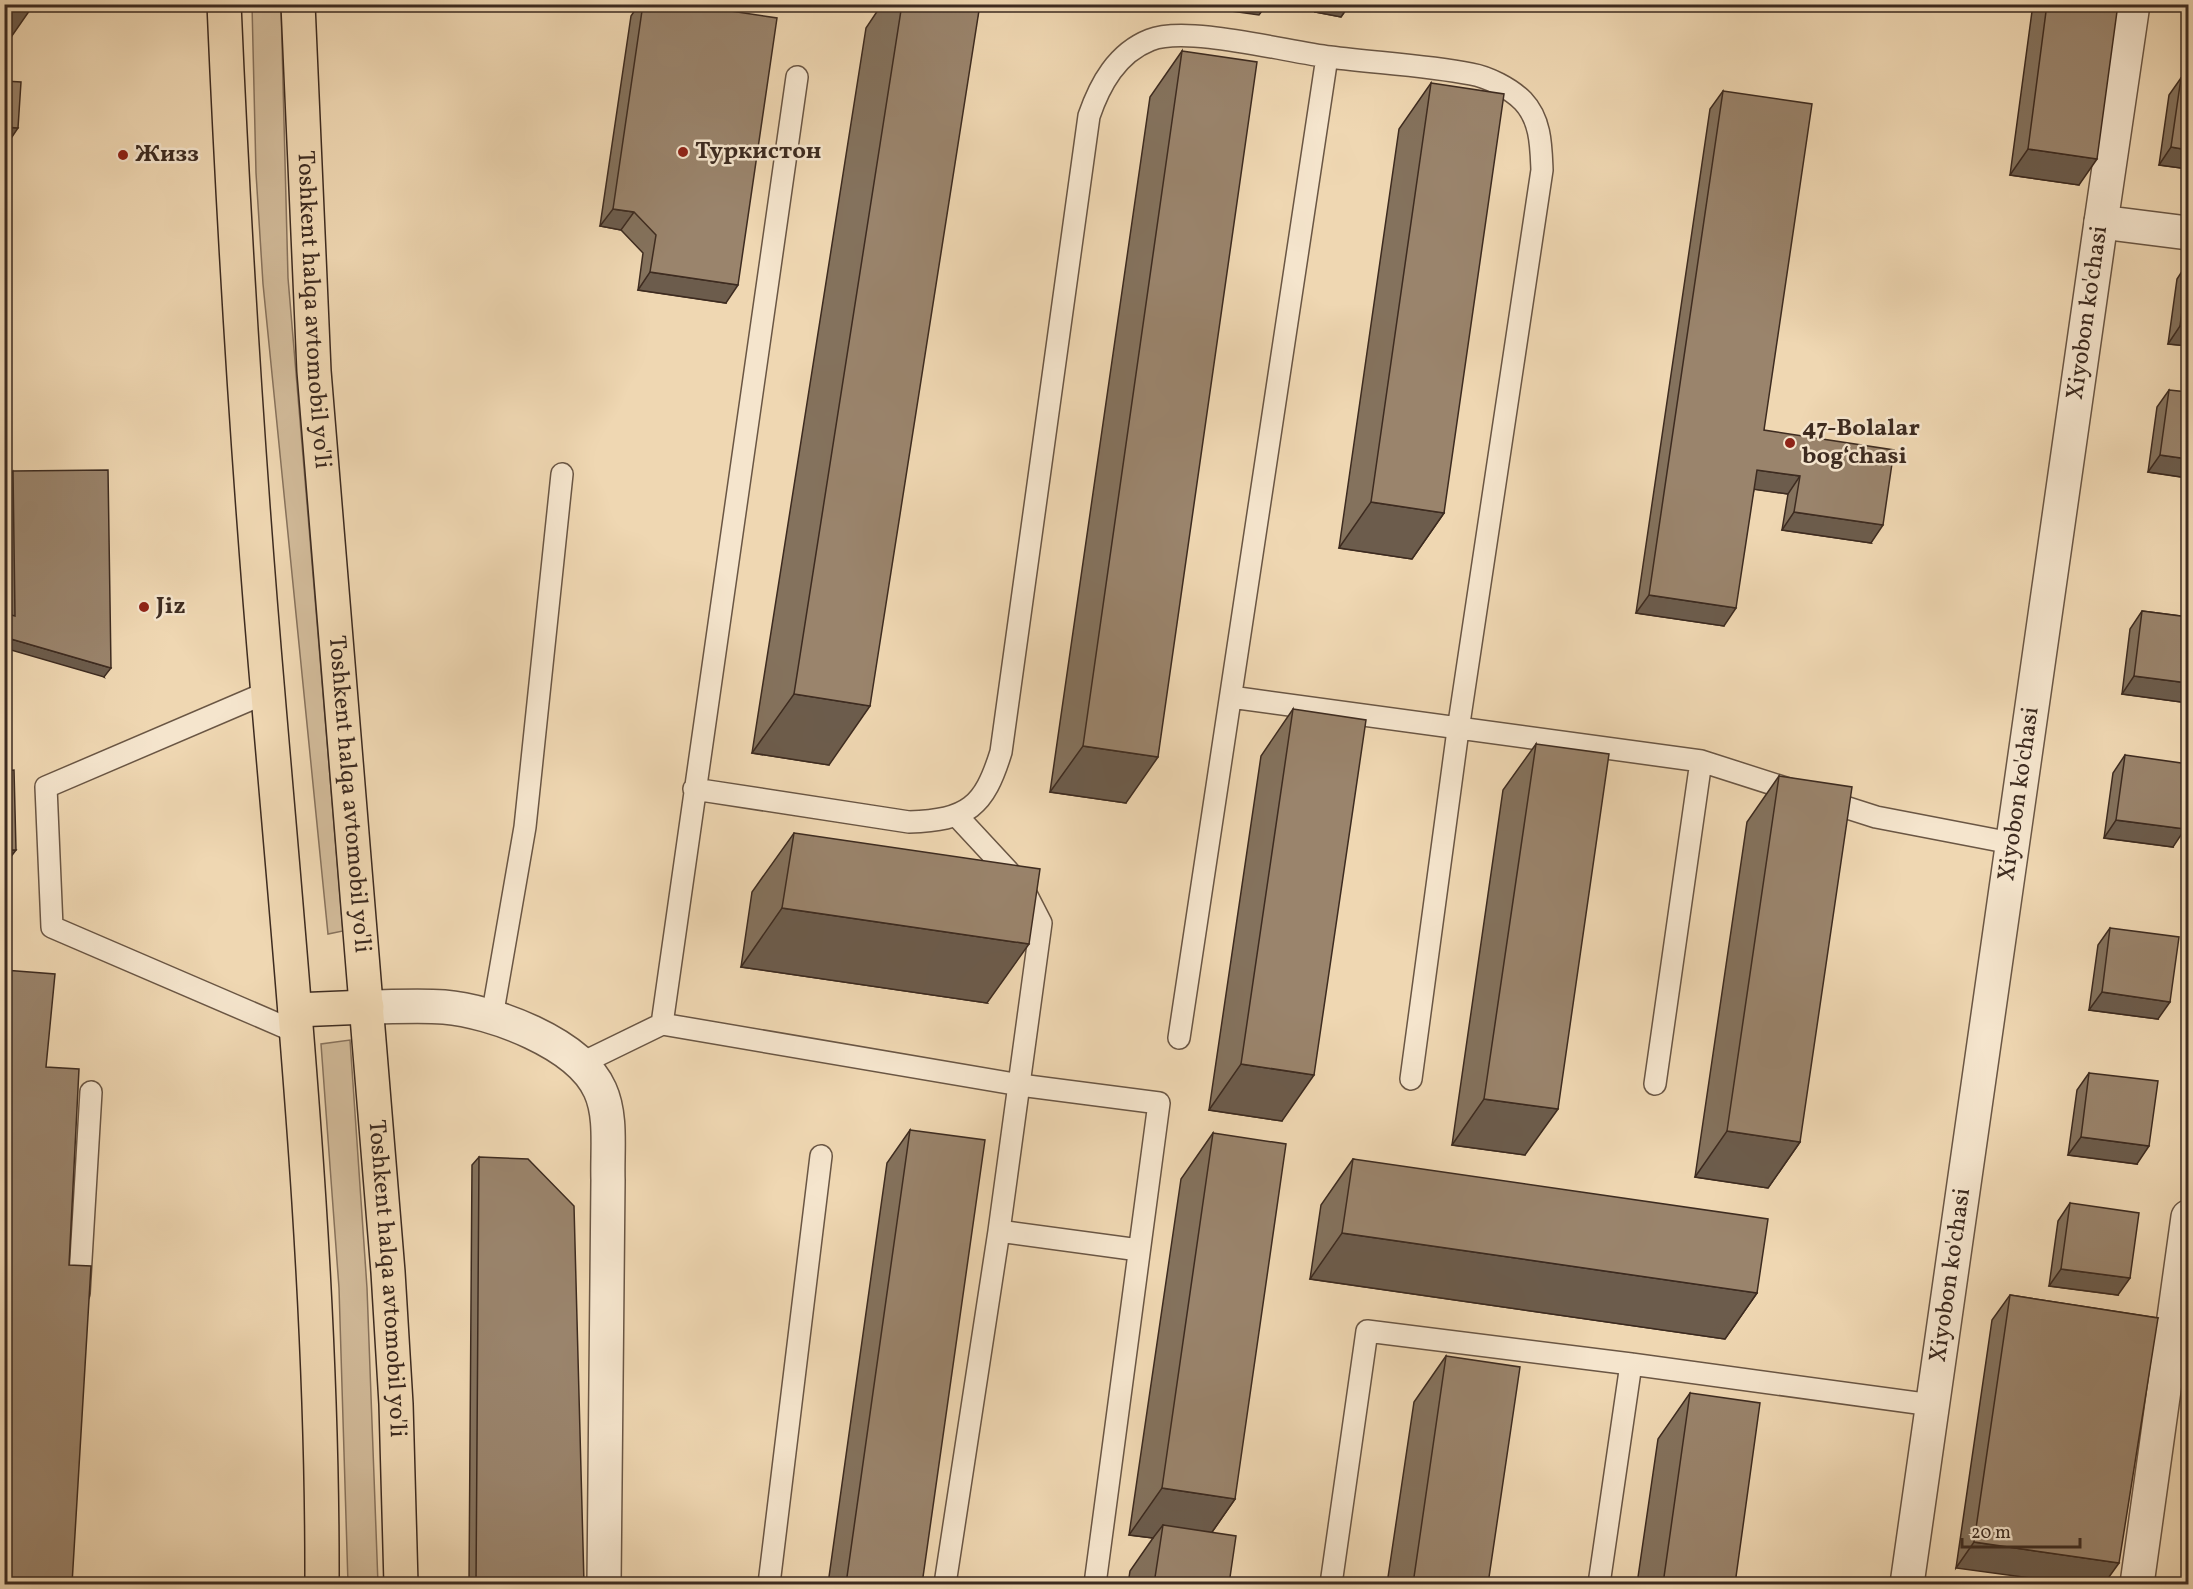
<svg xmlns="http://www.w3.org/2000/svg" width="2193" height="1589" viewBox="0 0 2193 1589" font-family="Vollkorn,serif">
<rect width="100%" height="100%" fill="#efd7b2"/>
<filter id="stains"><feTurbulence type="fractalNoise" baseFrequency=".00333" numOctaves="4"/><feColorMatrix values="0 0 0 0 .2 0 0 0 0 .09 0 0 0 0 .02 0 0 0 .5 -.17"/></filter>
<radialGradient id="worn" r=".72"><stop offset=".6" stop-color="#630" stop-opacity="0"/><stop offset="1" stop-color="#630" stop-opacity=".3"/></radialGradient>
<path fill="#d1ba99" stroke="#87725c" stroke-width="1.5" d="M252 5H281L288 278 343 931 328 934 263 284 256 173Z
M350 1040 367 1288 378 1584H348L339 1288 321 1044Z"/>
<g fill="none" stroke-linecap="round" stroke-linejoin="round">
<g stroke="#6a5644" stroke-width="24">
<path id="service" d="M268 692 46 787 52 927 296 1032
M1231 697 1701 761 1876 817 2011 843
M694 789 909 822C968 820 984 807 1001 752L1089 116C1100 84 1117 53 1150 40 1187 25 1287 52 1330 57 1377 63 1425 65 1471 74 1488 77 1510 88 1523 101 1541 120 1541 146 1542 170L1458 730 1411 1079
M956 815 1022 886 1041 923 999 1231
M492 1017 525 827 562 474
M662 1024 797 77
M1179 1038 1327 57
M582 1063 662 1024 1020 1085 1159 1103 1095 1584
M1655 1084 1701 761
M79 1293 91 1092
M769 1584 821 1156
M945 1584 999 1231 1139 1250
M1331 1584 1367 1331 1631 1364 1932 1405
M1599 1584 1631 1364"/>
</g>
<g stroke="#6a5644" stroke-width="36">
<path id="minor" d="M2133 4 2101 222 2188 233
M367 1007C392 1007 419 1005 444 1007 492 1011 579 1043 600 1090 612 1116 607 1151 608 1180L604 1584
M2137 1584 2188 1217"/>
</g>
<g stroke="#6a5644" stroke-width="36">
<g id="tertiary">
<path id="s1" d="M1907 1584 2101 222"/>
</g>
</g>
<g stroke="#3d2b20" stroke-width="36">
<g id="trunk">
<path d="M224 4C234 235 248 465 268 695 293 991 323 1288 322 1584"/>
<path id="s2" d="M298 4 314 371 388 1272 396 1404 401 1584"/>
<path d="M295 1010 367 1007"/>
</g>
</g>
<use href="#service" stroke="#f5e5cd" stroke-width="21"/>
<use href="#minor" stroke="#f5e5cd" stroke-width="33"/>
<use href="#tertiary" stroke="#f5e5cd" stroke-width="33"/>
<use href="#trunk" stroke="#efd7b2" stroke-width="33"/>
</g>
<path fill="#84725d" stroke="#3d2b20" stroke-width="1.5" d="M639 4H684L726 303 638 290 643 253 621 230 600 226 631 16Z
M882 4H980L829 765 752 753 866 28Z
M1317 4H1350L1341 17 1315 12Z
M2033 4H2118L2079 185 2010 175Z
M1182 51 1126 803 1050 792 1150 97Z
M2181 78 2188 169 2159 165 2169 95Z
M1431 83 1444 513 1412 559 1339 548 1399 129Z
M1723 91 1764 430 1871 543 1782 530 1788 494 1754 489 1724 626 1636 613 1710 109Z
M2188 262V346L2168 344 2177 279Z
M2169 390 2188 478 2148 472 2157 407Z
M13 471 104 677 8 614 7 480Z
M2142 611 2188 617V703L2122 694 2130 629Z
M1293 709 1282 1121 1209 1110 1261 756Z
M1536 744 1525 1155 1452 1145 1503 790Z
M2125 755 2173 847 2104 838 2113 773Z
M1779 776 1800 1142 1768 1188 1695 1177 1747 822Z
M794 833 987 1003 741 967 752 892Z
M2110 928 2158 1019 2089 1010 2098 945Z
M2089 1073 2137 1164 2068 1155 2077 1090Z
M910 1130 922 1584H828L887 1163Z
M1213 1133 1235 1499 1212 1532 1229 1584H1128L1130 1571 1153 1538 1129 1535 1181 1179Z
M479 1157 584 1584H469L472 1165Z
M1353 1159 1757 1293 1725 1339 1310 1279 1321 1205Z
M2070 1203 2118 1295 2049 1286 2058 1221Z
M2010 1295 2158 1318 1956 1568 1992 1320Z
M1446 1356 1488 1584H1387L1414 1402Z
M1690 1393 1735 1584H1637L1658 1439Z"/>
<path fill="#6c5c4c" stroke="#3d2b20" stroke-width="1.5" d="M1181 4H1267L1259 15Z
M1320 4H1350L1341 17 1315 12Z
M4 8 30 10 7 43H4Z
M4 127 18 128 12 137 4 136Z
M2171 147 2188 150V169L2159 165Z
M2028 149 2097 159 2079 185 2010 175Z
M613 209 634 212 621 230 600 226Z
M650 272 738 285 726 303 638 290Z
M2180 326 2188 327V346L2168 344Z
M2160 455 2188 459V478L2148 472Z
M1757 470 1800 476 1788 494 1745 488Z
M1371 502 1444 513 1412 559 1339 548Z
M1794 512 1883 525 1871 543 1782 530Z
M1649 595 1736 608 1724 626 1636 613Z
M4 637 111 668 104 677 4 648Z
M2134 676 2188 683V703L2122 694Z
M794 694 870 706 829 765 752 753Z
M1083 746 1158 757 1126 803 1050 792Z
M2116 820 2185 829 2173 847 2104 838Z
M4 850H16L10 858 4 859Z
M782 908 1029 944 987 1003 741 967Z
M2102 992 2170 1002 2158 1019 2089 1010Z
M1241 1064 1314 1075 1282 1121 1209 1110Z
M1484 1099 1558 1109 1525 1155 1452 1145Z
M1727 1131 1800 1142 1768 1188 1695 1177Z
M2081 1137 2149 1146 2137 1164 2068 1155Z
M1342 1233 1757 1293 1725 1339 1310 1279Z
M2061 1269 2130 1278 2118 1295 2049 1286Z
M1162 1488 1235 1499 1203 1545 1163 1525 1153 1538 1129 1535Z
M1974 1542 2119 1563 2104 1584H2074L1956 1568Z"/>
<path fill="#9a846c" stroke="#3d2b20" stroke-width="1.5" d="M4 4H30V10L4 8Z
M643 4H684L777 18 738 285 650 272 656 235 634 212 613 209Z
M902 4H980L870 706 794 694Z
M2047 4H2118L2097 159 2028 149Z
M1182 51 1257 62 1158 757 1083 746Z
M2181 78 2188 79V150L2171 147Z
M4 81 21 82 18 128 4 127Z
M1431 83 1504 94 1444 513 1371 502Z
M1723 91 1812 104 1764 430 1894 450 1883 525 1794 512 1800 476 1757 470 1736 608 1649 595Z
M2188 265V327L2180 326Z
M2169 390 2188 392V459L2160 455Z
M108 470 111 668 4 637V613L15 616 13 471Z
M2142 611 2188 617V683L2134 676Z
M1293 709 1366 720 1314 1075 1241 1064Z
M1536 744 1609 754 1558 1109 1484 1099Z
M2125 755 2188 764V804L2185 829 2116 820Z
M14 770 16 850H4V771Z
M1779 776 1852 787 1800 1142 1727 1131Z
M794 833 1040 869 1029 944 782 908Z
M2110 928 2179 937 2170 1002 2102 992Z
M4 970 55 974 46 1067 79 1069 69 1265 91 1266 72 1584H4Z
M2089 1073 2158 1081 2149 1146 2081 1137Z
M910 1130 985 1140 922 1584H846Z
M1213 1133 1286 1144 1235 1499 1162 1488Z
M479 1157 528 1159 574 1206 584 1584H476Z
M1353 1159 1768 1219 1757 1293 1342 1233Z
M2070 1203 2139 1213 2130 1278 2061 1269Z
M2010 1295 2158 1318 2119 1563 1974 1542Z
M1446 1356 1520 1367 1488 1584H1413Z
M1690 1393 1760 1403 1735 1584H1663Z
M1163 1525 1236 1536 1229 1584H1154Z"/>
<g fill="#8f2418" stroke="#f5e5cd" stroke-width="2">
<circle cx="683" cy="152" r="6"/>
<circle cx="123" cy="155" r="6"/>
<circle cx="1790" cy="443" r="6"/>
<circle cx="144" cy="607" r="6"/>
</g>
<g text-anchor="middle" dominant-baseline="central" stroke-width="5" stroke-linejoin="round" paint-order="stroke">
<g font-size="24" font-weight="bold" fill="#3d2b20" stroke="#f5e5cd" text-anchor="start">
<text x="695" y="152">Туркистон</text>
<text x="135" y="155">Жизз</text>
<text x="1802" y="429">47-Bolalar<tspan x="1802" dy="28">bogʻchasi</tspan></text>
<text x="156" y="607">Jiz</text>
</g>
<g font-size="24" fill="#3d2b20" stroke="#f5e5cd">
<text stroke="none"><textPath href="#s2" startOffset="306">Toshkent halqa avtomobil yo'li</textPath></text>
<text stroke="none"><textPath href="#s1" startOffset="1284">Xiyobon ko'chasi</textPath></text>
<text stroke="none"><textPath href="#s1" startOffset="798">Xiyobon ko'chasi</textPath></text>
<text stroke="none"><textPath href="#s2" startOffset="792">Toshkent halqa avtomobil yo'li</textPath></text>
<text stroke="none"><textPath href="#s1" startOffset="312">Xiyobon ko'chasi</textPath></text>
<text stroke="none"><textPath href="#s2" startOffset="1278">Toshkent halqa avtomobil yo'li</textPath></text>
</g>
</g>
<rect width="2193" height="1589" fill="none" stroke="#efd7b2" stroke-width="24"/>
<rect x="6" y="6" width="2181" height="1577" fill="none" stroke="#3d2b20" stroke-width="3"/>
<rect x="12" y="12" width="2169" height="1565" fill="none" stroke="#3d2b20" stroke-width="1.5"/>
<path d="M1962 1538v9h118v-9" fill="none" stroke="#3d2b20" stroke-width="3"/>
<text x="1971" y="1538" font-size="18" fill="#3d2b20" stroke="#f5e5cd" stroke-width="4.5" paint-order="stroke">20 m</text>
<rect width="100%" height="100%" filter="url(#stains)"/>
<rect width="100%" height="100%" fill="url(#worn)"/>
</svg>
